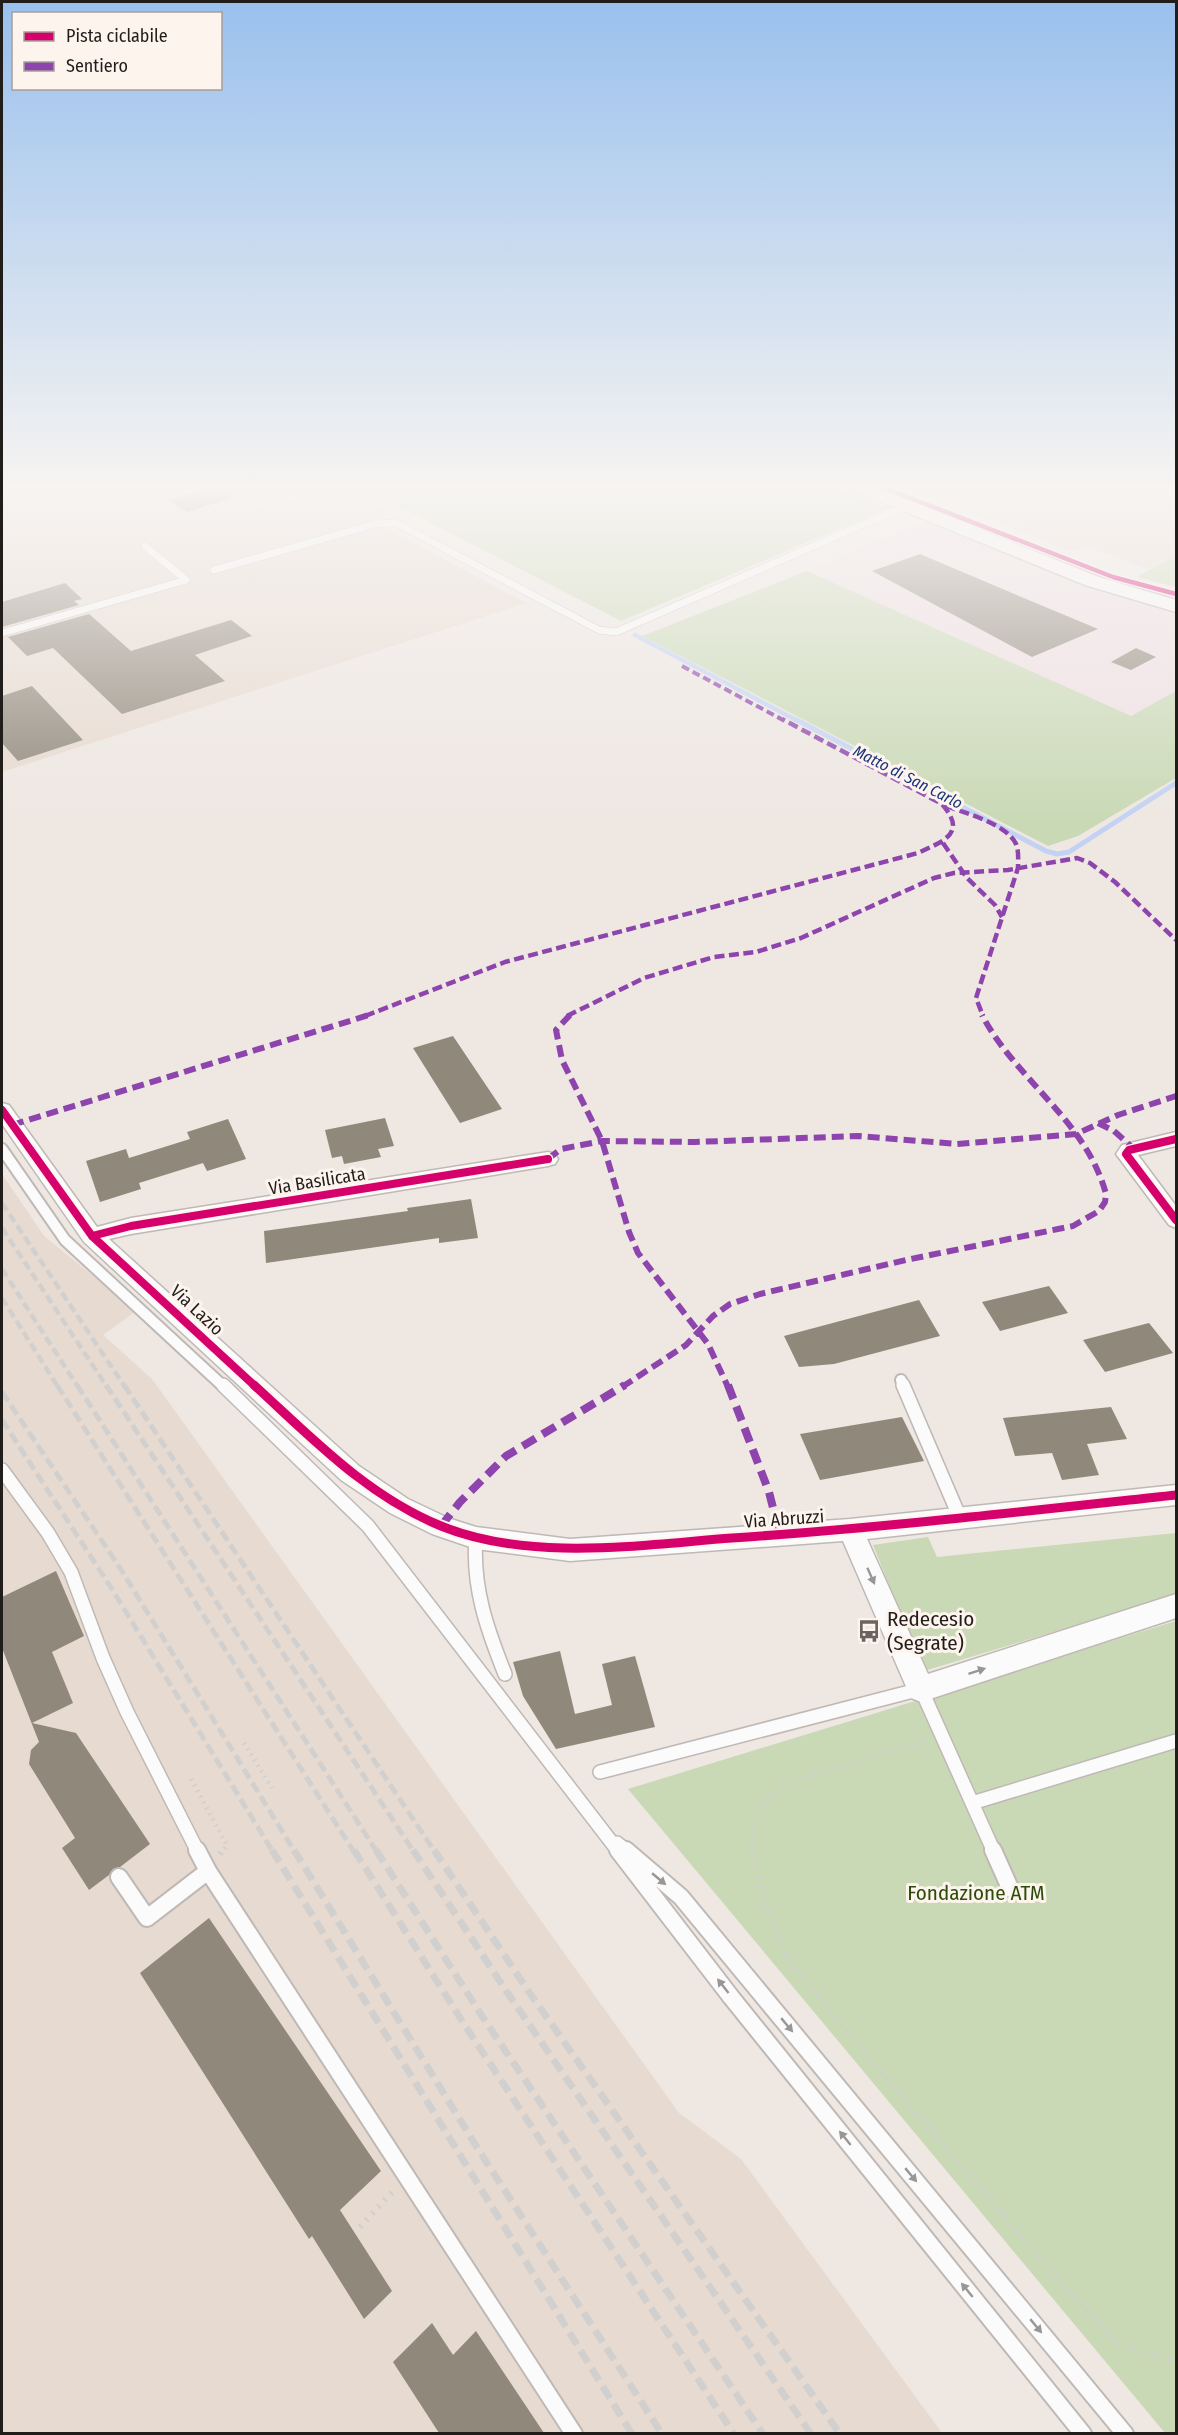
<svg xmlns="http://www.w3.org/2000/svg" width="1178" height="2435" viewBox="0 0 1178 2435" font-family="'Fira Sans Condensed',sans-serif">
<rect width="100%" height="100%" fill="#eee7e2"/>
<path fill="#efdfe3" d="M925 521 1069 580 1176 611V691L1131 717 807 571Z"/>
<path fill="#e7dad0" d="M2 485H249L260 506 343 489 388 514 372 520 526 603 2 772Z
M902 485H1176V554L1147 569 1090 547 1071 551Z
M2 1174 44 1236 136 1311 103 1335 152 1379 679 2113 741 2159 942 2433H2Z"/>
<path fill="#c9d9b5" d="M357 485H830L888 508 621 621Z
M1176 554V587L1137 577Z
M807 571 1131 716 1176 691V778L1078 836 1048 846 642 636Z
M1176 1533V1595L924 1671 873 1545 928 1537 937 1557Z
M1176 1621V2433H1165L628 1789Z"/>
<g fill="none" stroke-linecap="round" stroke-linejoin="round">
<path stroke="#c3d2f4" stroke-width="4.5" d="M635 635 798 721"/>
<path stroke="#c3d2f4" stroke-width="5" d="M795 719 1046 851 1057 854 1069 852 1176 783"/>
</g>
<path fill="#90887b" d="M216 485 235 497 187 512 168 500Z
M920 554 1031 601 1098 629 1032 657 872 571Z
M65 583 82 599 74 601 79 605 2 627V602Z
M89 614 131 651 231 620 252 636 195 655 225 681 122 714 53 648 27 656 8 637Z
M1136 648 1156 657 1131 670 1111 662Z
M32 686 83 740 18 761 2 743V696Z
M453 1036 502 1109 460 1123 413 1048Z
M385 1118 394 1146 378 1149 381 1157 344 1164 342 1156 332 1158 325 1130Z
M228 1119 246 1159 207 1171 203 1163 139 1183 141 1189 100 1202 86 1161 126 1149 129 1158 190 1139 187 1132Z
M471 1199 478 1238 439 1243V1238L266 1263 264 1231 408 1211 407 1208Z
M1049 1286 1068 1313 1000 1331 982 1302Z
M919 1300 940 1336 834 1364 799 1367 784 1336Z
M1149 1323 1173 1353 1105 1372 1083 1340Z
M1111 1407 1127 1439 1087 1444 1099 1475 1062 1480 1052 1453 1015 1456 1003 1418Z
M902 1417 924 1461 820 1480 800 1434Z
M56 1571 84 1636 52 1652 73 1703 32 1723 76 1733 150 1844 120 1867 113 1869 109 1875 89 1890 62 1848 75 1838 29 1764 31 1750 39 1742 2 1648V1597Z
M560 1651 575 1714 612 1705 602 1664 635 1656 655 1727 556 1749 523 1696 513 1662Z
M209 1918 381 2171 340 2210 392 2291 364 2319 312 2236 309 2239 140 1973Z
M432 2323 453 2355 476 2331 544 2433H439L393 2362Z"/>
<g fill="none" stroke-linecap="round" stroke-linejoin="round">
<g stroke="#bfb9b6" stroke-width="8">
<path id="lane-far3" d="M214 570 375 524 396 523 599 630 616 632 908 505
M2 633 186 580 145 546"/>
</g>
<g stroke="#bfb9b6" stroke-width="14">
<path id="lane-far2" d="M2 1149 65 1240 224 1387
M901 1380 904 1387"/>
</g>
<g stroke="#bfb9b6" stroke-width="16">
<path id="lane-far1" d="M223 1385 368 1526 619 1852
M903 1385 960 1518
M2 1470 48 1533 71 1572 103 1658 127 1712 198 1852
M476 1538C472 1587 487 1629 505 1674
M600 1772 921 1689 994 1852
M972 1803 1176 1741
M617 1843 628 1852"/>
</g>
<g stroke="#bfb9b6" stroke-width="20">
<path id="lane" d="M618 1850 731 1997 1083 2434
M626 1850 681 1897 1125 2434
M993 1850 1010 1888
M208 1871 574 2434
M119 1877 147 1918 208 1871 197 1850"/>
</g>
<g stroke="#bfb9b6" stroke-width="3">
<path id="street" d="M2 1103 9 1105 97 1227 131 1218 548 1152 555 1154 558 1159 555 1164 548 1166 131 1234 109 1239 359 1466 408 1499 448 1518 476 1527 570 1539 850 1519 1176 1485V1505L867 1539 928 1674 1176 1594V1618L921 1702 911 1698 843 1541 570 1561 476 1549 432 1534 390 1513 341 1480 84 1242 2 1124Z
M1176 1132V1146L1138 1155 1176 1206V1228L1169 1225 1116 1154 1122 1145Z"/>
</g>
<g stroke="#bfb9b6" stroke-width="3">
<path id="secondary" d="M848 485H870L1099 577 1176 600V612L1085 585 850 489Z"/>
</g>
<path stroke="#d0cece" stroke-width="4.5" stroke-dasharray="1.5 5" stroke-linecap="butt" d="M244 1743 272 1788
M191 1779 227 1845 222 1852
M753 1852C749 1820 761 1804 783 1784L927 1741"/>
<path stroke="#d0cece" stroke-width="6" stroke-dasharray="2 7" stroke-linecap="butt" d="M753 1850 762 1897 792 1966 1056 2277 1118 2344 1176 2362
M220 1854 223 1850
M360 2227 395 2189"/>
<use href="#lane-far3" stroke="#fcfbfb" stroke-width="7"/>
<use href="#lane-far2" stroke="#fcfbfb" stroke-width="10"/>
<use href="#lane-far1" stroke="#fcfbfb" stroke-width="13"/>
<use href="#lane" stroke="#fcfbfb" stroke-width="16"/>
<use href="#street" fill="#fcfbfb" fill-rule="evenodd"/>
<use href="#secondary" fill="#fcfbfb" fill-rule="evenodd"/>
<path stroke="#d2d0ce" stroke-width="4.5" stroke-dasharray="9 4.5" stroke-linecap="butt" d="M2 1203 125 1387
M2 1228 107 1387
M2 1269 78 1387
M2 1298 58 1387"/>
<path stroke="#d2d0ce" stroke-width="5" stroke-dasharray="11 5" stroke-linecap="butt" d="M57 1385 354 1852
M77 1385 377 1852
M106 1385 414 1852
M124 1385 435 1852
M2 1392 120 1568 295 1852
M2 1420 110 1586 273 1852"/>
<path stroke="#d2d0ce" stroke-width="7" stroke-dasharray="14 7" stroke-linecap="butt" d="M272 1850 632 2434
M294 1850 478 2149 662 2434
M354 1850 464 2024 734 2434
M376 1850 482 2016 763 2434
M413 1850 511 1998 811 2434
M434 1850 529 1992 840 2434"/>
<path stroke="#8e44ad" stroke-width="4" stroke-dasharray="8 4" stroke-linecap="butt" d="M682 666 785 721"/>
<path stroke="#8e44ad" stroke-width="4.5" stroke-dasharray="10 4.5" stroke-linecap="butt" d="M946 806C965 813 1007 824 1016 844 1019 851 1018 860 1018 868L976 998 983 1016
M943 843 967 878 995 905 1002 917
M365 1016 505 962 918 853C943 841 968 834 942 804L782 719
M567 1016 644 978 714 957 756 952 801 938 934 878 954 873 1008 870 1077 858 1090 863 1115 882 1176 940"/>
<path stroke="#8e44ad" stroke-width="6" stroke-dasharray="12 6" stroke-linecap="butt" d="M570 1015 556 1030 562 1060 602 1141 629 1232 638 1253 708 1344 728 1387
M1098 1123 1114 1131 1134 1149
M12 1125 369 1015
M548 1159 561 1149 602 1141 695 1142 858 1136 957 1144 1076 1134 1118 1115 1176 1096
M622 1387 686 1345 713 1316 730 1304 760 1294 906 1260 1073 1226 1099 1211 1105 1202 1106 1194C1086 1120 1016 1080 982 1015"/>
<path stroke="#8e44ad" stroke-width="8" stroke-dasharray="15 8" stroke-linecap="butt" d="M728 1385 769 1492 780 1535
M441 1526 460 1502 506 1456 625 1385"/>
<g stroke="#fef4ee" stroke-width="7">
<path id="cycleway-far2" d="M877 485 1113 577 1176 594"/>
</g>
<g stroke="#fef4ee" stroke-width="11">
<path id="cycleway-far1" d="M2 1110 92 1236 256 1387
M1176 1139 1129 1150 1126 1154 1176 1220
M92 1236 131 1226 548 1159"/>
</g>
<g stroke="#fef4ee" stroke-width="13">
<path id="cycleway" d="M254 1385C312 1438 367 1496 441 1526 530 1562 639 1545 732 1538 880 1528 1028 1511 1176 1495"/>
</g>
<use href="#cycleway-far2" stroke="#d6006c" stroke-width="4.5"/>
<use href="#cycleway-far1" stroke="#d6006c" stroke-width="8"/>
<use href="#cycleway" stroke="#d6006c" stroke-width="9"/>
</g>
<defs><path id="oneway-solid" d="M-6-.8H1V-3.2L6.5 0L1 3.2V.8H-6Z" transform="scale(1.5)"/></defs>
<g fill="#999796">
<use href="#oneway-solid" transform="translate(871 1576) rotate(66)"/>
<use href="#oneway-solid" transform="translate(977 1671) rotate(-18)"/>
<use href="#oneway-solid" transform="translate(659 1879) rotate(40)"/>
<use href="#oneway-solid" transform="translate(723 1986) rotate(-128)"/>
<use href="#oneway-solid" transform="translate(787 2025) rotate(50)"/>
<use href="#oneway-solid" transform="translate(845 2138) rotate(-129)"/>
<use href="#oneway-solid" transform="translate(911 2175) rotate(50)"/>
<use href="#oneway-solid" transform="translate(967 2290) rotate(-129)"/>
<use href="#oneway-solid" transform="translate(1036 2326) rotate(50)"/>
</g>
<linearGradient id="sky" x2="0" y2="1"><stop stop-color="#99c0ed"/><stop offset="0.59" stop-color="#f7f4f2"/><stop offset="1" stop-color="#f7f4f2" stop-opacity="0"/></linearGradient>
<rect width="1178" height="825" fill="url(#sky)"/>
<defs>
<g id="bus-bare" transform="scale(1.8)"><path d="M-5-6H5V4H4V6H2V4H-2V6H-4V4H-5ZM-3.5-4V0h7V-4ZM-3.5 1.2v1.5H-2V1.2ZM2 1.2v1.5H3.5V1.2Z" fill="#696460" stroke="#fef4ee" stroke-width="2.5" paint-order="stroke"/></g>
</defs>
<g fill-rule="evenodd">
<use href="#bus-bare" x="869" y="1631"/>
</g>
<g text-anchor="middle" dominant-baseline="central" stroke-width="6" stroke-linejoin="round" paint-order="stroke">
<g font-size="16" font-style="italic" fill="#19357c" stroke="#fef4ee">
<text transform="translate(908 777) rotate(27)">Matto di San Carlo</text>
</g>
<g font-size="18" fill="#211d1a" stroke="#fef4ee">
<text transform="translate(317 1181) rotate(-9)">Via Basilicata</text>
<text transform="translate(197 1310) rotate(43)">Via Lazio</text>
<text transform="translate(784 1519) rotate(-4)">Via Abruzzi</text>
</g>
<g font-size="21" fill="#211d1a" stroke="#fef4ee" text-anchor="start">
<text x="887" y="1619">Redecesio<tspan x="887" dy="24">(Segrate)</tspan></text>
</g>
<g font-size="21" fill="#2c4d09" stroke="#fef4ee">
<text x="976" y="1893">Fondazione ATM</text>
</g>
</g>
<rect width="1178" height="2435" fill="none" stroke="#211d1a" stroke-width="6"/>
<rect x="12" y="12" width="210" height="78" fill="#fef4ee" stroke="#a69e99" stroke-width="1.5"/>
<rect x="24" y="32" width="30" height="9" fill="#d6006c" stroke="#a69e99" stroke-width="1.5"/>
<text x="66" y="42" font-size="18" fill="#211d1a">Pista ciclabile</text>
<rect x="24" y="62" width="30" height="9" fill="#8e44ad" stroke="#a69e99" stroke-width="1.5"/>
<text x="66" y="72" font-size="18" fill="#211d1a">Sentiero</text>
</svg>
